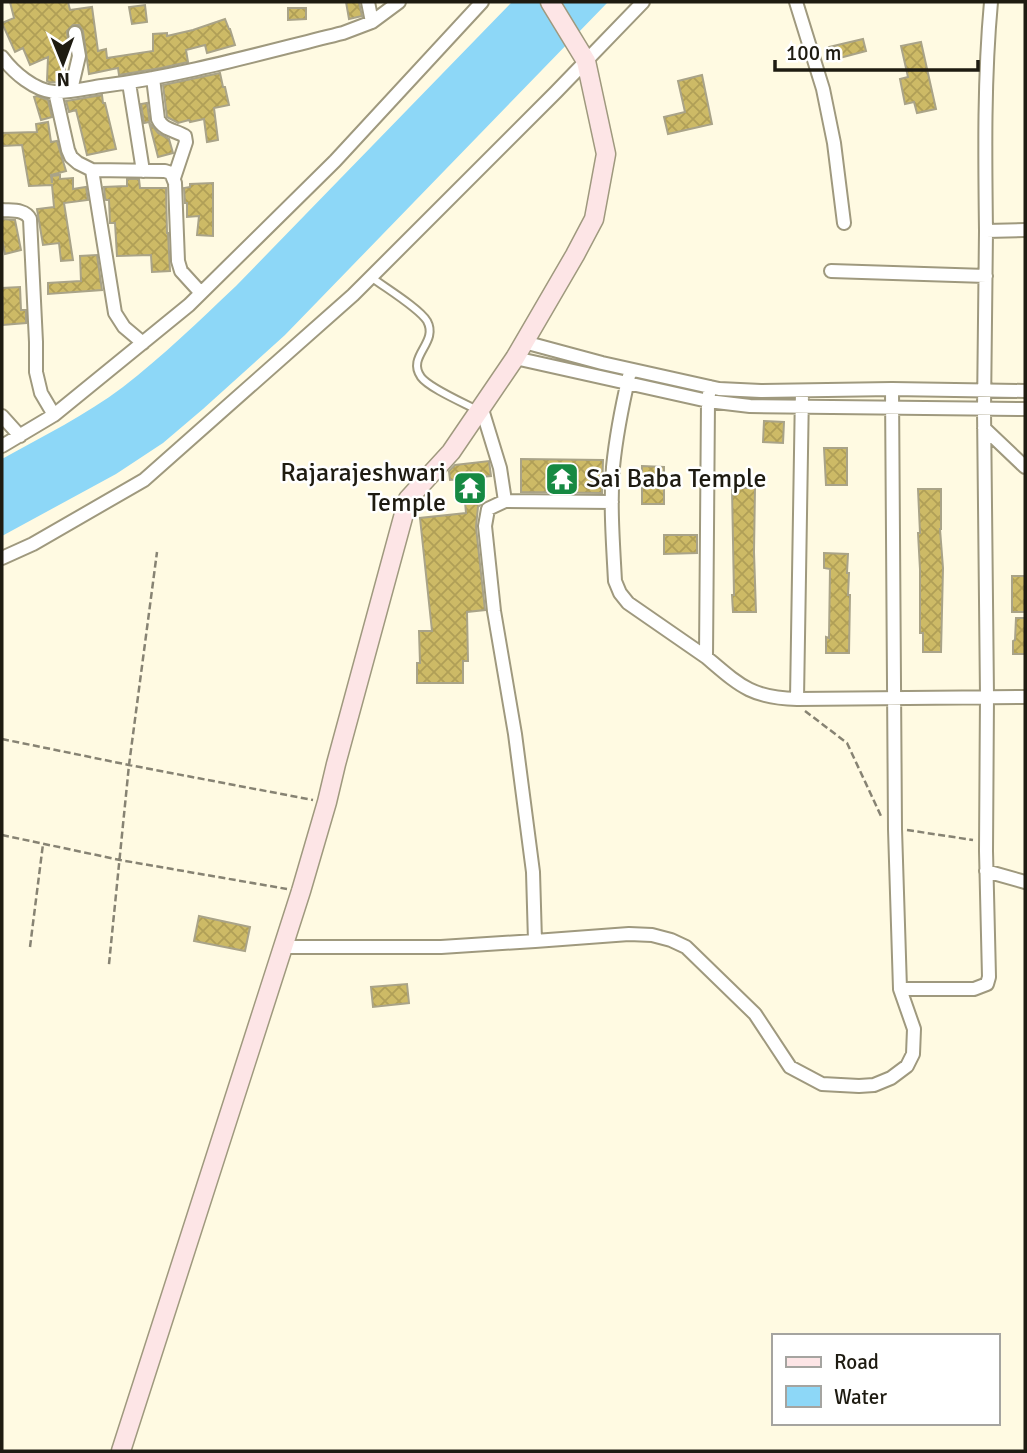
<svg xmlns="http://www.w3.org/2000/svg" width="1027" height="1453" viewBox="0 0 1027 1453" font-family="Signika,sans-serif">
<defs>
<pattern id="building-cross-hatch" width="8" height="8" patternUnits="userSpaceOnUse" patternTransform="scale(1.75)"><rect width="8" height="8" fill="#cdba66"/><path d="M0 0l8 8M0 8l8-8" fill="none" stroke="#b09f57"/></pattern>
</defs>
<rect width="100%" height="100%" fill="#fffae2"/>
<path fill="#8dd7f7" d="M512 2H608L285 335 203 409 163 443 116 474 2 536V459C43 436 86 415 123 387 163 356 199 321 236 286Z"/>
<path fill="url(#building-cross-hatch)" stroke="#a9a388" stroke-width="2" d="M10 2H68L70 10 92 7 98 51 106 49 107 58 153 51V34L167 33V36L193 30 225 19 229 29H230L235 45 207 53 205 45 186 50 188 62 161 68 119 75 118 68 89 74 83 31 79 25H73L67 31 69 51 66 52 64 83 49 82 47 81 48 57 30 65 23 48 15 52 2 23 14 18Z
M346 2H359L362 16 349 19Z
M145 5 147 22 132 24 129 7Z
M288 8H306V19L288 20Z
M863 39 866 51 832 60 829 47Z
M921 42 936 109 917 113 914 102 905 104 900 79 908 77 901 46Z
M220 73 223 87H225L229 105 214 108 218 140 207 142 204 119 190 122 189 120 178 123 167 117 163 85Z
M702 75 712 124 668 134 664 117 685 112 678 81Z
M102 95 103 103H105L116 149 87 155 76 110 69 112 66 101Z
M37 96 48 100 52 117 41 120 34 97Z
M147 103 150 123 158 133 169 139 173 153 158 157 149 122 144 123 141 104Z
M48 122 51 142 57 141 66 171 51 175 52 183V176L60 175V179L73 178V189L86 187 88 200 64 203 73 260 61 261 59 243 43 245 37 209 54 207 52 185 29 186 22 145 2 146V133L37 132 36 124Z
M127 179H139L140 188H166L167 233H168L170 271 152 272 151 255 117 256 115 223H110L109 200H106L105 198 104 187 127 186Z
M213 183V236L197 235 199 216 187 217V203H185L184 188 190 187V184Z
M2 219 15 220 21 250 5 254 2 239Z
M97 255 102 290 48 294V283L81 281 80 256Z
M20 287 21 310H26V323L3 325 2 288Z
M764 421 784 422 783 443 763 442Z
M824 448H847V485H826Z
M521 459 603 460 602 493 521 492Z
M489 461 491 476 480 477 482 503 478 507 476 527 485 610 467 612 468 661H463V683H417V663H420L419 631H432L420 518 466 513 463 479 450 480 449 471 455 465Z
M642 466 664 467V504H642Z
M732 488H755L754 552 756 612H733L732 595H734Z
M918 489H941V529H940L943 568 941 652H923V633H920V569L918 533H920Z
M664 535H697V553L664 554Z
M824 553 848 554 847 573H849L848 595H850L849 653H826V637L829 638 830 569 824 568Z
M1012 576H1025V612H1012Z
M1016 618H1025V654H1013V641L1015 640Z
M199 916 250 927 245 951 194 941Z
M407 984 409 1003 373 1007 371 987Z"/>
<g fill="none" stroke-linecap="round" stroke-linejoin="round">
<g stroke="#9f997e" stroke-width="10">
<path id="lane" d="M371 277C384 287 419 308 427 321 439 343 406 356 421 377 429 388 464 403 477 410"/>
</g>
<g stroke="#9f997e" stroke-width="16">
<path id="street" d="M368 2 372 22
M796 2 823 89 834 143 844 223
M991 2C984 78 985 154 986 231L1025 230
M2 57C14 73 34 90 54 92 68 93 88 88 102 86 182 76 265 52 343 33L372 22 399 2
M153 78 158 119C163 130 175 130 185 136L186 142 174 178
M129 83 143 171
M71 90 79 56 75 33
M55 92 68 150 71 157 78 163 92 170 165 171 171 173 175 183 178 261 181 271 201 293
M92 170 115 313 124 327 143 343
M2 210C12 211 25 209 30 219L36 342V372L41 393 54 415
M831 271 986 276
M524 342 602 363 719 389 761 391 892 389 1025 391
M515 358 708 401 750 406 1025 409
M629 376C622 406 616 437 613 467 610 505 613 543 615 581L620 593 628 603 706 657
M710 387 708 401 706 657C739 685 751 698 797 699L802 391
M892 389 895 829 900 989H974L987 984 989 977 986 851 987 696 984 410 986 231
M481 406 500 468 505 501 612 502
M2 416 20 436
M984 428 1025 467
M2 446 54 415 189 305 335 161 482 2
M505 501 488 509 485 526 494 611 515 734 533 872 535 941 629 934 652 935 671 940 686 947 755 1014 790 1067 822 1084 859 1086 874 1085 891 1078 907 1066 913 1054 914 1029 900 989
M2 558 33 544 144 480 353 295 556 92 643 2
M797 699 1025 697
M986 871 1025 882
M283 947H441L535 941"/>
</g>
<g stroke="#9f997e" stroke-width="21">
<path id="secondary" d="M121 1451 301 891 327 802 336 764 408 499 451 452 515 358 575 255 594 219 606 154 586 61 550 2"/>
</g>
<path stroke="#878373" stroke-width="2.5" stroke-dasharray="7 3.5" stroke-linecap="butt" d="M805 711 847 743 881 816
M2 739 129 765 313 800
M907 830 973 840
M2 835 120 860 287 889
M30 947 43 844
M109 964 129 765 157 552"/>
<use href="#lane" stroke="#fff" stroke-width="6"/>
<use href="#street" stroke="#fff" stroke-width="12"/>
<use href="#secondary" stroke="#fde5e6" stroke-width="18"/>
</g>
<defs>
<g id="temple-square" transform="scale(1.75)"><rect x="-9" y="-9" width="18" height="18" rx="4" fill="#168942" stroke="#fff"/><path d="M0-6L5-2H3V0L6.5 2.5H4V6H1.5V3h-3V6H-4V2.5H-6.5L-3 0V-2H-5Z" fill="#fff"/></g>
</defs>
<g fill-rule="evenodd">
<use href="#temple-square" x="562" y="479"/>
<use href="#temple-square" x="470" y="488"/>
</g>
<g text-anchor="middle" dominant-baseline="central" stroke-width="5" stroke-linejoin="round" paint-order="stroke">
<g font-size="26" fill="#1e1b11" stroke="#fff" text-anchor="end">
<text x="446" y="473">Rajarajeshwari<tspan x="446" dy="30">Temple</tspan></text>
<text x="586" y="479" text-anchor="start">Sai Baba Temple</text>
</g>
</g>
<rect width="1027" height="1453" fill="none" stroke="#1e1b11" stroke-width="7"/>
<rect x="772" y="1334" width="228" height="91" fill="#ffffff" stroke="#a5a4a0" stroke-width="2"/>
<rect x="786" y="1357" width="35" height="10" fill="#fde5e6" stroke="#a5a4a0" stroke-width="2"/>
<text x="834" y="1369" font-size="21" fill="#1e1b11">Road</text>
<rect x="786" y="1386" width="35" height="21" fill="#8dd7f7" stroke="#a5a4a0" stroke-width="2"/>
<text x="834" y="1404" font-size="21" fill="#1e1b11">Water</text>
<g transform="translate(63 63) rotate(179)" stroke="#ffffff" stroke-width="5" paint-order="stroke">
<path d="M0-5L12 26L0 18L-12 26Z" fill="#1e1b11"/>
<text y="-10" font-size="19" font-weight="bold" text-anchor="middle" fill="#1e1b11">N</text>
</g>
<path d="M775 60v10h203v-10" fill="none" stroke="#1e1b11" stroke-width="3.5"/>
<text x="786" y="60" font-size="21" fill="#1e1b11" stroke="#ffffff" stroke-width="5" paint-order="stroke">100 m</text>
</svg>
